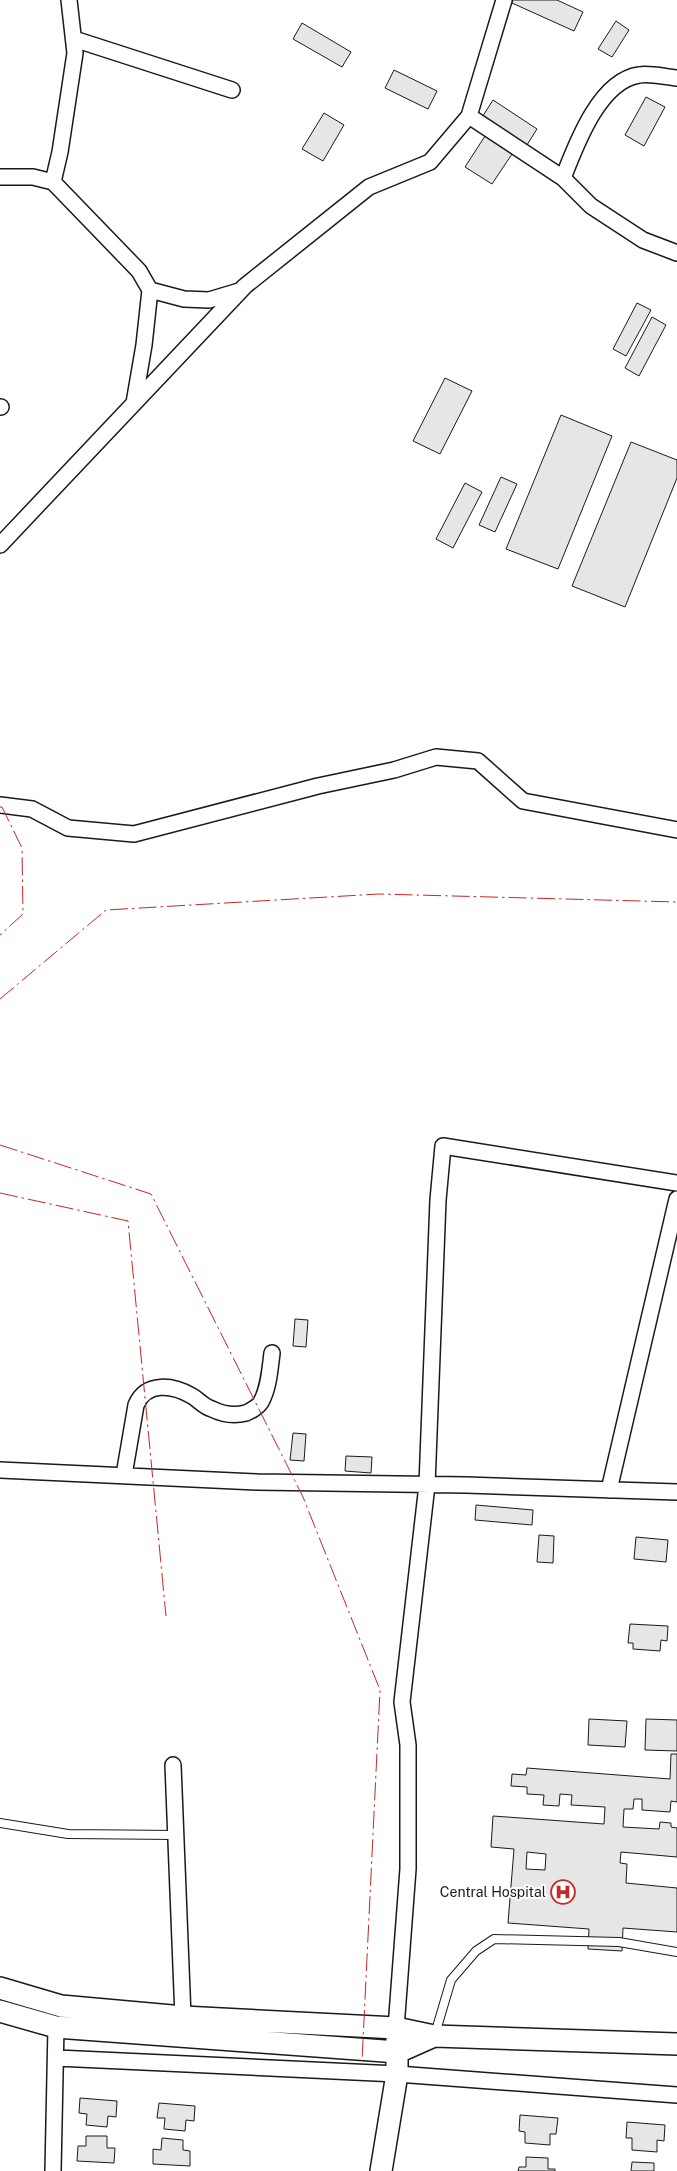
<svg xmlns="http://www.w3.org/2000/svg" width="677" height="2171" viewBox="0 0 677 2171" font-family="'Public Sans',sans-serif">
<rect width="100%" height="100%" fill="#fff"/>
<path fill="#e6e6e6" stroke="#1a1a1a" fill-rule="evenodd" d="M513 0H557L583 12 574 31 512 3Z
M616 21 629 30 612 57 598 49Z
M302 23 351 52 342 67 293 39Z
M394 70 437 91 428 109 385 88Z
M646 97 665 107 644 146 625 135Z
M493 100 537 129 525 148 481 119Z
M324 113 344 125 323 161 302 149Z
M485 136 512 154 492 184 465 167Z
M637 303 651 310 626 356 613 349Z
M652 317 666 325 639 376 625 368Z
M445 378 472 391 440 454 413 441Z
M561 415 612 436 558 569 506 549Z
M631 442 677 460V478L625 607 572 586Z
M501 477 517 484 495 532 479 525Z
M465 483 482 492 453 548 436 539Z
M295 1319 308 1320 306 1347 293 1346Z
M293 1433 306 1434 304 1461 290 1460Z
M346 1456 372 1457 371 1473 345 1471Z
M476 1505 533 1510 532 1525 475 1520Z
M539 1535 554 1536 553 1563 537 1562Z
M636 1537 668 1540 666 1562 634 1559Z
M630 1624 668 1626 667 1641 661 1640 660 1651 633 1649V1643H628Z
M589 1719 627 1721 625 1747 588 1745Z
M646 1719 677 1720V1751L645 1750Z
M671 1754H677V1802L671 1801 670 1812 642 1810V1799H634L633 1809H624L623 1827 659 1829 660 1822 671 1823V1827L677 1828V1857L621 1852 620 1863 627 1864 626 1883 677 1888V1932L623 1928 622 1951 588 1949 589 1929 508 1923 514 1849 491 1847 493 1816 604 1824 605 1807 571 1805 572 1795 560 1794 559 1806 543 1805 544 1795 527 1794V1787L511 1786 512 1774 526 1775 527 1768 670 1779ZM527 1852 546 1854 545 1870 526 1869Z
M80 2098 117 2101 116 2117 108 2116 107 2127 86 2125 87 2114 79 2113Z
M159 2103 195 2106 194 2121 186 2120 185 2131 164 2129 165 2118H157Z
M520 2115 558 2118 556 2134H550V2145L525 2143V2132L519 2131Z
M627 2122 665 2125 664 2141 657 2140V2152L632 2150V2138H626Z
M86 2136H107V2148H115L114 2163 77 2161 78 2146H86Z
M162 2138 183 2140V2150L190 2151V2166L153 2164V2149L161 2150Z
M526 2157 548 2158V2169H555V2171H518L519 2167H526Z
M632 2162 654 2163V2171H631Z"/>
<g fill="none" stroke-linecap="round" stroke-linejoin="round">
<g stroke="#1a1a1a" stroke-width="10">
<path id="lane" d="M0 1823 68 1834 176 1835
M435 2034 451 1980 476 1951 494 1939 619 1942 677 1952"/>
</g>
<g stroke="#1a1a1a" stroke-width="18">
<path id="street" d="M74 39 232 90
M677 78C665 77 650 73 639 75 599 81 576 145 563 178L591 206 643 240 677 253
M469 116 563 178
M0 177H33L53 182 60 152 75 53 69 0
M53 182 139 271 150 290 144 345 134 403
M150 290 184 299 209 300 239 291
M0 407H1
M0 545 245 286 369 187 430 162 469 116 504 0
M0 805 32 809 68 828 134 834 318 786 394 770 436 757 478 761 523 801 677 830
M0 1470 257 1482 466 1485 677 1492
M124 1475 136 1405C146 1381 173 1385 192 1396 199 1400 204 1407 212 1409 222 1414 234 1416 246 1413 251 1411 259 1406 261 1402 269 1388 270 1368 272 1353
M609 1490 677 1199
M173 1765 183 2017
M396 2028 408 1869V1745L402 1702 427 1485 438 1200 443 1146 677 1183
M57 2058 397 2074 677 2095
M53 2171 56 2027"/>
</g>
<g stroke="#1a1a1a" stroke-width="24">
<path id="secondary" d="M0 1988 61 2006 183 2017 396 2028 434 2036 677 2044
M0 2011 56 2027 398 2052 434 2036
M381 2171 397 2074V2039"/>
</g>
<use href="#lane" stroke="#fff" stroke-width="8"/>
<use href="#street" stroke="#fff" stroke-width="15"/>
<use href="#secondary" stroke="#fff" stroke-width="21"/>
<path stroke="#c62828" stroke-width="1" stroke-dasharray="18 4 2.5 4" stroke-linecap="butt" d="M0 807H2L22 848 23 914 0 935
M0 999 106 910 379 894 677 902
M0 1145 151 1194 303 1497 380 1690 362 2061
M0 1193 128 1221 166 1616"/>
</g>
<defs>
<g id="hospital-ring" transform="scale(1.25)"><circle r="9.5" fill="#fff" stroke="#c62828" stroke-width="1.5"/><path d="M-5-5h3v3.5h4V-5h3V5h-3V1.5h-4V5h-3Z" fill="#c62828"/></g>
</defs>
<g fill-rule="evenodd">
<use href="#hospital-ring" x="563" y="1892"/>
</g>
<g text-anchor="middle" dominant-baseline="central" stroke-width="4" stroke-linejoin="round" paint-order="stroke">
<g font-size="14" fill="#1a1a1a" stroke="#fff" text-anchor="end">
<text x="546" y="1892">Central Hospital</text>
</g>
</g>
</svg>
